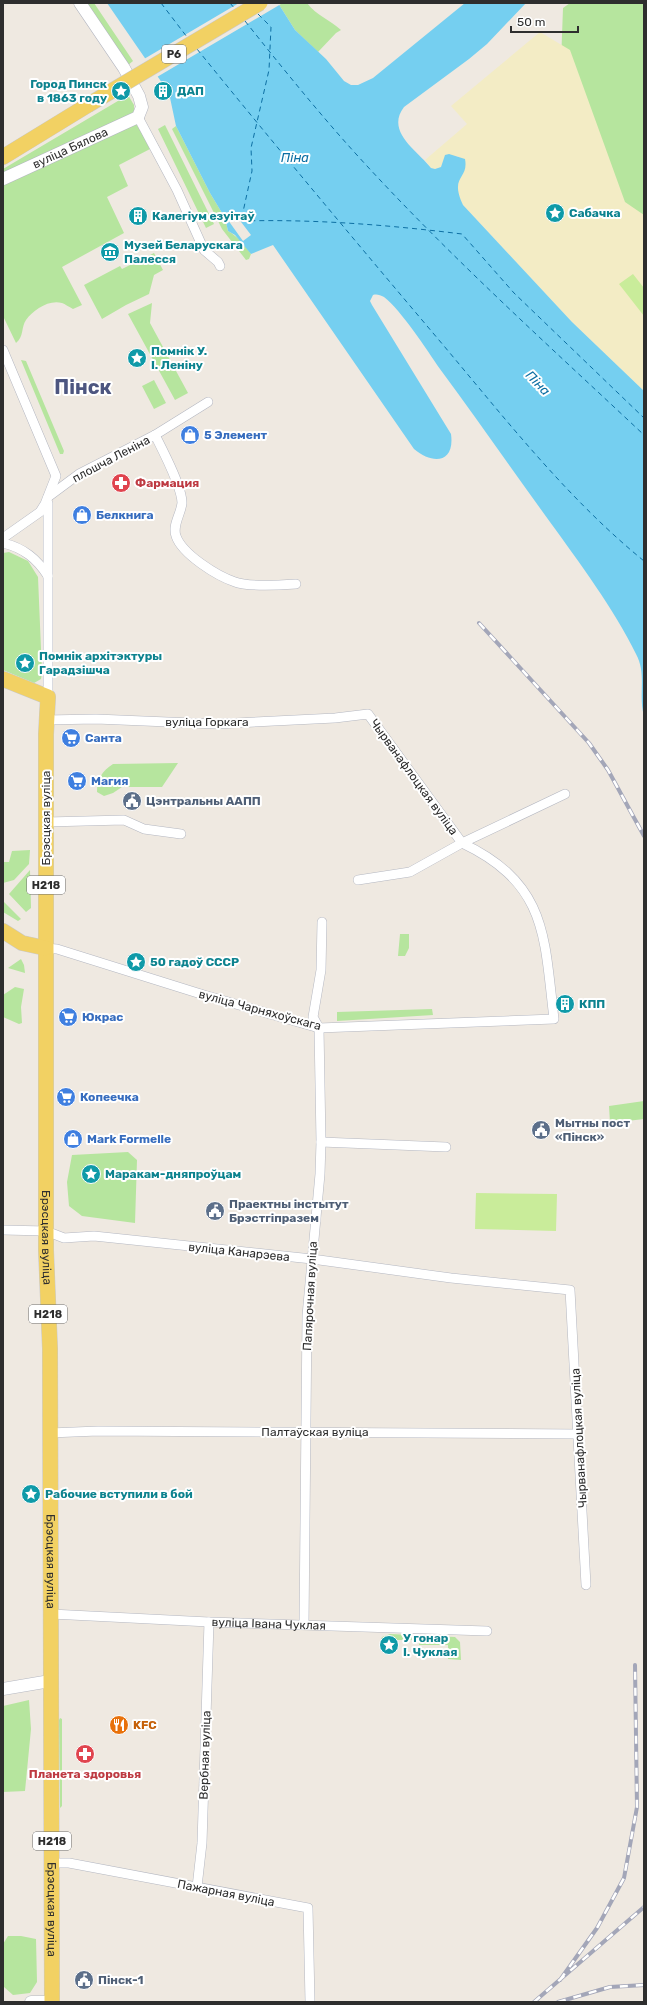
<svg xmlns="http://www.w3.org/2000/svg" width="647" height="2005" viewBox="0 0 647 2005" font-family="Rubik,sans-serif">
<rect width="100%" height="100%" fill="#efe9e1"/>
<path fill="#b6e59e" d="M85 3H94L133 61 127 66Z
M278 3H307C316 15 330 20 341 30L336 33 318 52 295 30Z
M570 3H644V322L560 90 563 8Z
M128 95 134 105V111L131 115 3 174V169Z
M136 124 152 148 119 165 128 186 107 197 124 233 62 267 82 305 73 309C69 307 65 304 62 303 49 299 33 310 26 320 21 327 24 337 16 343L3 316V185Z
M165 125 214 224 206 228 158 129Z
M176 126 210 193 225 218 228 231C237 236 245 245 251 254L249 259 246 260 222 229 172 129Z
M154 253 163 270 154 275 149 294 126 305 102 319 84 285 120 266 122 269Z
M152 303 150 323 188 393 175 400 128 314Z
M21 360 26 361 64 451 63 454H60Z
M154 380 166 403 154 409 142 386Z
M9 552 28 561 38 577 42 673 41 679 34 683 3 670V553Z
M178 763 162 787H122L113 793 104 796 97 792C97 779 102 771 113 764Z
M30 850 29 864 14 880 3 883V862H9L12 851Z
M30 870 31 908 26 912 9 894Z
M3 901 21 919 18 921 3 912Z
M400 934H409V948L405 956H398Z
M21 959 24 965 25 973 8 968Z
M15 987 24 989 21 1007 22 1023 19 1024 3 1017V995Z
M432 1009 433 1015 337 1021V1012Z
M644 1101V1119L610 1123 609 1106Z
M128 1152 137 1160 135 1223 82 1216 69 1206 67 1182 72 1155Z
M390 1634 455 1637 460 1642 461 1660 448 1659V1645H419V1640H381L382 1637Z
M29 1700 31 1729 25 1791 3 1792V1706Z
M60 1718 62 1719V1806L60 1808 59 1720Z
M8 1936H21L36 1939 37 1982 30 1993 13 1995 4 1987 3 1944Z"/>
<path fill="#f3ecc5" d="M540 32 570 50 625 202 644 215V391L572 322 463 205C458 195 453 183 463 174L458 156H445L441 167 435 169 431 168 425 160 467 124 451 106Z"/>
<path fill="#c9ec9a" d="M633 274 644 288V316L619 284Z
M476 1193 557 1194 556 1231 475 1229Z"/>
<path fill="#75cff0" d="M107 3H278L295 30 326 59 344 81 351 85H358L373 78 465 3H526L487 44 469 59 404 107C385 132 418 151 431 168L435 169 441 167 445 155 449 154 465 159C469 180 449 175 463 205L572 322 644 391V716C638 695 647 674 636 654 614 609 579 562 550 522 513 471 477 419 440 369 427 350 401 310 384 297 380 295 377 294 373 295L370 301 372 305 451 434C455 463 433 465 414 449L273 245 251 254 235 235 228 231 225 218 210 193 176 126 169 93Z"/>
<path fill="#efe9e1" d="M239 3 281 4 157 77 144 59Z
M235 214 251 235 243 241 228 220Z"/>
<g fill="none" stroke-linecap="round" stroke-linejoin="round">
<path stroke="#0d6fa3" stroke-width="1" stroke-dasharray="5 4" stroke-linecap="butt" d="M161 3 187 37
M230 3 235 9
M258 14 271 27 269 70 251 148 252 171 241 221C315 219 389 225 462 234L514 293 644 418
M245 21C281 66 317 111 356 154 446 253 546 343 644 435
M197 49C278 149 361 248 444 346 507 421 568 499 644 561"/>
<g stroke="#b4b7c1" stroke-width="10">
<g id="minor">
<path d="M138 117 177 190 204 250 218 262 220 266"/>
<path d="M3 350 56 476 45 504 40 512 3 538"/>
<path d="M155 435C163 451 182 487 182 503 181 514 172 525 176 536 182 554 217 576 235 582 248 587 281 585 296 584"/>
<path d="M48 497 79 474 155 435 208 402"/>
<path d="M48 503V697"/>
<path d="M3 543C24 548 37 559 48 576"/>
<path d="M47 822 124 820 144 829 181 834"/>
<path d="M358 880 410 872 462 843 565 794"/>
<path d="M45 948 57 949 204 995 319 1028 554 1019C544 937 548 884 462 843L368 714 335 718 216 724 96 719 46 720"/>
<path d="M321 1142 446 1147"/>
<path d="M3 1230 46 1231 64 1238 94 1236 312 1259 451 1278 570 1290 586 1585"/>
<path d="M50 1433 98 1431 579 1434"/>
<path id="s1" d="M51 1614 209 1622 487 1631"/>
<path d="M304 1625 307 1316 320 1174 321 1142 319 1028 313 1017 321 970 322 922"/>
<path d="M52 1863H69L308 1908 310 2002"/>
<path d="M197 1887 202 1843 209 1622"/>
</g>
</g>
<g stroke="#b4b7c1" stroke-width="13">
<g id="tertiary">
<path id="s2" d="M3 179 138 117 142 107 139 96 124 68 80 3"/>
<path d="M3 1689 50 1681"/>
<path d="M31 2002H52"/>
</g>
</g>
<g stroke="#c9c9c9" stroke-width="16">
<g id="primary">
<path d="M3 157 88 105"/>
<path id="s3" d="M3 679 48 697 46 734V1250L50 1349 52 2002"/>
<path d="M3 931 22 943 45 948"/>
</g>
</g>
<use href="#minor" stroke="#fff" stroke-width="9"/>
<use href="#tertiary" stroke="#fff" stroke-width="12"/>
<use href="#primary" stroke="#f2d163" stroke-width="15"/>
<g stroke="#a3a6b8" stroke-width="4">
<path id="rail" d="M479 623 589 743 608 770 644 836
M560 1980 597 1928 624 1878 637 1807 635 1665
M534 2002 644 1907
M558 2002 610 1987 644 1985"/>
</g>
<use href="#rail" stroke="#fff" stroke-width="2.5" stroke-dasharray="8" stroke-linecap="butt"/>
<g stroke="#c9c9c9" stroke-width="16" stroke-linecap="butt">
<path id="primary-bridge" d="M88 105 260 3"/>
</g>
<use href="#primary-bridge" stroke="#f2d163" stroke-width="15"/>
</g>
<defs>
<g id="sight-disc" transform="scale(1)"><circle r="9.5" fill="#0f9aa8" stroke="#fff"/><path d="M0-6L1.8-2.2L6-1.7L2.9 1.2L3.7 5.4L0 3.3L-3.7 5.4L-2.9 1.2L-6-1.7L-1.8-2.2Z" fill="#fff"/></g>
<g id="building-disc" transform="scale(1)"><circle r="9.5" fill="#0f9aa8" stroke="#fff"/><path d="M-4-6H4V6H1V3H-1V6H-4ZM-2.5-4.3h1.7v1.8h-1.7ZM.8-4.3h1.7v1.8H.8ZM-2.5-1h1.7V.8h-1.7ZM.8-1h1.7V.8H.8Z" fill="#fff"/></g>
<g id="museum-disc" transform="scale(1)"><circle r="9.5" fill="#0f9aa8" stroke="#fff"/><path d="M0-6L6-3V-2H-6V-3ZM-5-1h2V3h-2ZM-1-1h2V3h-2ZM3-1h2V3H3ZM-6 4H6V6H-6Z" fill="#fff"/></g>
<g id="shop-disc" transform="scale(1)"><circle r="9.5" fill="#3f7fe0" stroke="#fff"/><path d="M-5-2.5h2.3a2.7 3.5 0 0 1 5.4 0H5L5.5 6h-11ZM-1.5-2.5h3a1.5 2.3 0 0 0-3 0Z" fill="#fff"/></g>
<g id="pharmacy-disc" transform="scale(1)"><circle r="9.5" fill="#e0444e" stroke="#fff"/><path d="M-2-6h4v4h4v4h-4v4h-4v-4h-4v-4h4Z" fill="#fff"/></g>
<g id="supermarket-disc" transform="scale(1)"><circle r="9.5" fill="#3f7fe0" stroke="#fff"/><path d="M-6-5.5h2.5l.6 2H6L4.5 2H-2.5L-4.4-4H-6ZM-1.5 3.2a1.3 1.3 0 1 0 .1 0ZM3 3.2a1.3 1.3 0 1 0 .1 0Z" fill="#fff"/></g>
<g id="civic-disc" transform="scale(1)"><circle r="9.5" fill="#5c6f8a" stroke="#fff"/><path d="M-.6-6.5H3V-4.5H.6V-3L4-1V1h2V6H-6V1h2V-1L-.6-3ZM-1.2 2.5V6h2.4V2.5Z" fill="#fff"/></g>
<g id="restaurant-disc" transform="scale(1)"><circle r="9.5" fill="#e8710a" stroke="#fff"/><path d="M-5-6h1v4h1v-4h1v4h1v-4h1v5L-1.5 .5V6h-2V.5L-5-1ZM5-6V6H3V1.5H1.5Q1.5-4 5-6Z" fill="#fff"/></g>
</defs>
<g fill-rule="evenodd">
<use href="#sight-disc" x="121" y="91"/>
<use href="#building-disc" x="163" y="91"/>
<use href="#sight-disc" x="555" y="213"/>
<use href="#building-disc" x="138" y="216"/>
<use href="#museum-disc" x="110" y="252"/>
<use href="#sight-disc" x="137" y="358"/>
<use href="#shop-disc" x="190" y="435"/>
<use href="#pharmacy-disc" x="121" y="483"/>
<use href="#shop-disc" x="82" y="515"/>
<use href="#sight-disc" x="25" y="663"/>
<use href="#supermarket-disc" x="71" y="738"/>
<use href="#supermarket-disc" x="77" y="781"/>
<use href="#civic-disc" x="132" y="801"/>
<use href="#sight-disc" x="136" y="962"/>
<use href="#building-disc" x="565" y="1004"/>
<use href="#supermarket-disc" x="68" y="1017"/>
<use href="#supermarket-disc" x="66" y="1097"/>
<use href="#civic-disc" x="541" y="1130"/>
<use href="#shop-disc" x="73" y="1139"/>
<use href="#sight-disc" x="91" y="1174"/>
<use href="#civic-disc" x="215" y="1211"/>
<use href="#sight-disc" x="31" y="1494"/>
<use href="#sight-disc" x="389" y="1645"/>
<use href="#restaurant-disc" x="119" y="1725"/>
<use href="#pharmacy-disc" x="85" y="1754"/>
<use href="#civic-disc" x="84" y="1980"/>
</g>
<g text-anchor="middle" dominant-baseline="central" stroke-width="4" stroke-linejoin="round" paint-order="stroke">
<g fill="#fff" stroke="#6d6d6d" stroke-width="1">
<rect x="162" y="45" width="24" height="18" rx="3"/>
<rect x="27" y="876" width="38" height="18" rx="3"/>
<rect x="29" y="1305" width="38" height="18" rx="3"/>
<rect x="33" y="1832" width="38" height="18" rx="3"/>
</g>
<g font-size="11" font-weight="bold" fill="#2e2e2e">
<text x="174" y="54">Р6</text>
<text x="46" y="885">Н218</text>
<text x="48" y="1314">Н218</text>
<text x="52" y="1841">Н218</text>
</g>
<g font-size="12" font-weight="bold" fill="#0d838f" stroke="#fff" text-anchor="start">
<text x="107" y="84" text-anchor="end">Город Пинск<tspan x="107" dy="14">в 1863 году</tspan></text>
<text x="177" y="91">ДАП</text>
<text x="569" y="213">Сабачка</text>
<text x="152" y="216">Калегіум езуітаў</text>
<text x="124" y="245">Музей Беларускага<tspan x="124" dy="14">Палесся</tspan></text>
<text x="151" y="351">Помнік У.<tspan x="151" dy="14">І. Леніну</tspan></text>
<text x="39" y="656">Помнік архітэктуры<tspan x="39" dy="14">Гарадзішча</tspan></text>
<text x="150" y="962">50 гадоў СССР</text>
<text x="579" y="1004">КПП</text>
<text x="105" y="1174">Маракам-дняпроўцам</text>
<text x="45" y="1494">Рабочие вступили в бой</text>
<text x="403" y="1638">У гонар<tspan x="403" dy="14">І. Чуклая</tspan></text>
</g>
<g font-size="12" fill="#2e2e2e" stroke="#fff">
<text stroke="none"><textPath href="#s2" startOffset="74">вуліца Бялова</textPath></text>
<text transform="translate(111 459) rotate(-28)">плошча Леніна</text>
<text x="207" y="722">вуліца Горкага</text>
<text transform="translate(414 777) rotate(54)">Чырванафлоцкая вуліца</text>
<text transform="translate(46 818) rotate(-90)">Брэсцкая вуліца</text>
<text transform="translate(260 1010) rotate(15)">вуліца Чарняхоўскага</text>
<text stroke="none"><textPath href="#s3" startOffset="589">Брэсцкая вуліца</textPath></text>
<text transform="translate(239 1252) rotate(6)">вуліца Канарэева</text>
<text transform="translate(310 1296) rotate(-87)">Папярочная вуліца</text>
<text x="315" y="1432">Палтаўская вуліца</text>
<text transform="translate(579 1438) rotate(-93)">Чырванафлоцкая вуліца</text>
<text stroke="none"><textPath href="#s3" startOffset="913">Брэсцкая вуліца</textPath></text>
<text stroke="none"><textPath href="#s1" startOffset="218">вуліца Івана Чуклая</textPath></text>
<text transform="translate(205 1755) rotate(-88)">Вербная вуліца</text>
<text transform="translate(226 1893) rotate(11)">Пажарная вуліца</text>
<text stroke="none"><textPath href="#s3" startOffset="1261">Брэсцкая вуліца</textPath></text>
</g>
<g font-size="12" font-weight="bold" fill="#366cbe" stroke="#fff" text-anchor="start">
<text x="204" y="435">5 Элемент</text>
<text x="96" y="515">Белкнига</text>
<text x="85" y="738">Санта</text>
<text x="91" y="781">Магия</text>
<text x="82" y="1017">Юкрас</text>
<text x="80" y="1097">Копеечка</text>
<text x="87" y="1139">Mark Formelle</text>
</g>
<g font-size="12" font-weight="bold" fill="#be3a42" stroke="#fff" text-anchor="start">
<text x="135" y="483">Фармация</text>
<text x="85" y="1774" text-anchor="middle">Планета здоровья</text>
</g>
<g font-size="12" font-weight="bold" fill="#4e5e75" stroke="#fff" text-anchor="start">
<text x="146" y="801">Цэнтральны ААПП</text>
<text x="555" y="1123">Мытны пост<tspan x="555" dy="14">«Пінск»</tspan></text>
<text x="229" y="1204">Праектны інстытут<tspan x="229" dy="14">Брэстгіпразем</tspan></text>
<text x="98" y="1980">Пінск-1</text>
</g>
<g font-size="12" font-weight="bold" fill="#c56008" stroke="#fff" text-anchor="start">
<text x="133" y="1725">KFC</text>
</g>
<g font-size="13" font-style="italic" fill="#0d6fa3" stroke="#fff">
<text x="295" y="157">Піна</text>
<text transform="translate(538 383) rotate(46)">Піна</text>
</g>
<g font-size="20" font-weight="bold" fill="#4d5680" stroke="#fff">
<text x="83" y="387">Пінск</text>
</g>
</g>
<rect width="647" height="2005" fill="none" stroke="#2e2e2e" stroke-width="8"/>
<path d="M511 26v6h67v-6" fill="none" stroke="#2e2e2e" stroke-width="2"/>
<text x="517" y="26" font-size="12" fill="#2e2e2e" stroke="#ffffff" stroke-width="3" paint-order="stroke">50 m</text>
</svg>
